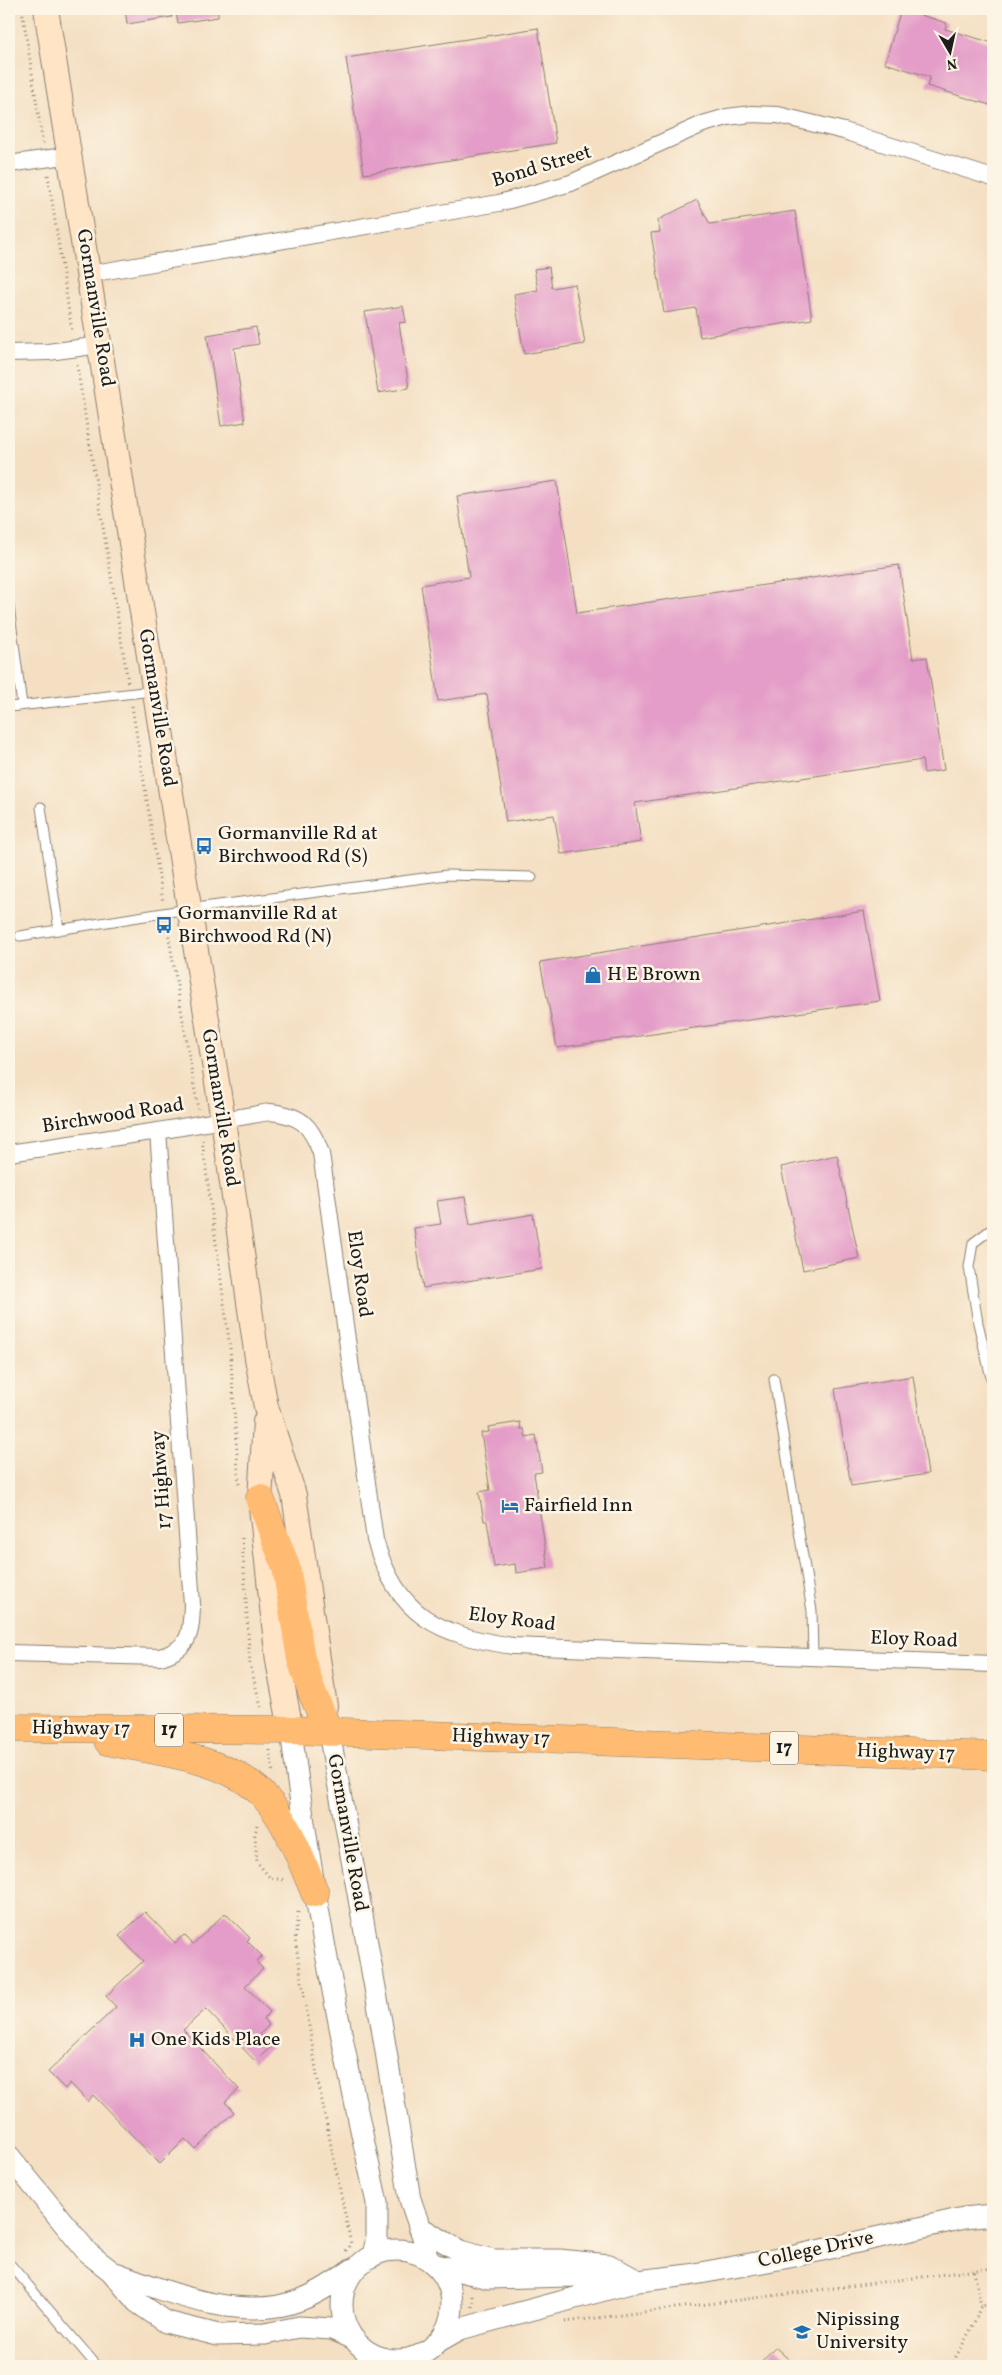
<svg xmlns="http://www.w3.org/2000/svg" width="1002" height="2375" viewBox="0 0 1002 2375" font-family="Vollkorn,serif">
<rect width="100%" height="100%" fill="#fcf5e5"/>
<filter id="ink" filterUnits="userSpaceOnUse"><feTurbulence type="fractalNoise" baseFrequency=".02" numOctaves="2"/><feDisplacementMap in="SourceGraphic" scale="10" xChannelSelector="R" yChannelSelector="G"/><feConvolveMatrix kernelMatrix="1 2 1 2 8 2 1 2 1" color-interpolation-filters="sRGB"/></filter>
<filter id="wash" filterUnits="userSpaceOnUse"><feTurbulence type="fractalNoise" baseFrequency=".0096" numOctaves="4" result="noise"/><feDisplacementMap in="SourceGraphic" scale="20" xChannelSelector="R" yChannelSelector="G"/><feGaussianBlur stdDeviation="1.12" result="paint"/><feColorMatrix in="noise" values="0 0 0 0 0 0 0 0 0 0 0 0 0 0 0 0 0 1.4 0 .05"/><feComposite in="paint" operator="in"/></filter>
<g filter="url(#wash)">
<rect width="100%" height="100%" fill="#f4dfc2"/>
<g id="blocks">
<path fill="#e49dc8" d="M125 9H172V17L127 24Z
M175 9H218V17L178 23Z
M901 9 947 23 945 29 993 43V106L927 86 930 77 885 63Z
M538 28 556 143 364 174 346 58Z
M697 200 710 224 795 211 812 319 700 337 696 308 664 313 651 233 660 232 658 220Z
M549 267 552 288 575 284 585 344 524 354 514 294 538 290 534 269Z
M403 306 406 322 399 323 409 388 378 393 365 312Z
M256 327 259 344 234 348 245 422 221 426 207 335Z
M557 481 577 613 899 565 913 659 927 657 944 770 924 773 922 760 635 803 641 842 561 854 554 815 506 822 487 694 438 701 421 585 469 577 457 496Z
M864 911 880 1001 557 1048 540 962Z
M837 1155 859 1258 803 1270 781 1167Z
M465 1197 470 1225 533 1214 542 1269 423 1288 414 1228 441 1224 437 1201Z
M913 1376 928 1474 851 1486 835 1389Z
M520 1422 521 1429H524L526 1437 536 1435 542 1472 534 1473 548 1568 516 1573 515 1564 494 1567 487 1521H484L479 1492 490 1490 481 1433 489 1432 488 1427Z
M145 1912 175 1943 184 1935 193 1944 225 1913 250 1938 247 1941 262 1956 256 1961 263 1969 245 1986 270 2012 263 2019 269 2025 260 2034 272 2046 255 2061 206 2009 183 2030 239 2089 225 2102 234 2112 195 2149 185 2139 160 2164 93 2095 88 2102 70 2083 65 2089 48 2072 116 2007 106 1996 143 1961 119 1936Z
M775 2347 796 2366H757Z"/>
</g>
</g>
<g filter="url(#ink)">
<use href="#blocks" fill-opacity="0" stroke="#887e6f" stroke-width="1"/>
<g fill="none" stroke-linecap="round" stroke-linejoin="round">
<g stroke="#887e6f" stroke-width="11">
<path id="service" d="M9 606 22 705
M9 707 153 691
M41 807 59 930
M20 936 188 909 447 875 532 877
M993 1228 973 1243 969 1267 978 1323 993 1386
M774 1379 812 1611 813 1657
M9 2263 97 2366"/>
</g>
<g stroke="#887e6f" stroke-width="18">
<path id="minor" d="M9 164 71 155
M89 274 499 203 571 183 703 124 727 117 752 114 778 115 844 131 993 178
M9 353 48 352 101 345
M9 1153 158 1131 270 1112C301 1115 311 1125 321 1153L375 1540C397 1616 438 1635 513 1646L993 1664
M9 1653 160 1657C191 1648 191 1633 192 1604L158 1131
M361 2347 370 2366
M418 2366 428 2351"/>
</g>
<g stroke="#887e6f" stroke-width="23">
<path id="tertiary" d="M291 1730C311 1889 342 2046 377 2203V2237L373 2256
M329 1732 381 2021 410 2199 424 2240 427 2259
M9 2156 88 2253 111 2271 137 2302 166 2322 218 2335 265 2334 299 2327 332 2329 352 2338
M419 2227 460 2251 493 2260H559L609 2265 638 2281
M342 2305a55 55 0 1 1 110 0a55 55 0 1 1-110 0Z
M436 2265 489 2278 570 2276 601 2278
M113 2272C168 2292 241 2323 300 2300 319 2293 336 2281 353 2269
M439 2341 460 2329 638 2281 689 2275 795 2256 964 2218 993 2215"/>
</g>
<g stroke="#887e6f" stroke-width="26">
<path id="secondary" d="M46 9 223 1120 257 1358 266 1407 294 1495 325 1706
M265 1422 260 1498 278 1661 291 1730"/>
</g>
<g stroke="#887e6f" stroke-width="29">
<path id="trunk" d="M260 1498 286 1567 301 1659 312 1692 329 1732
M9 1728 291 1730 993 1756
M108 1741C157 1752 228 1757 264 1796 288 1822 301 1860 315 1893"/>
</g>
<path stroke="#887e6f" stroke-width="3" stroke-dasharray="1 4" stroke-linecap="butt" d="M22 9 43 144
M48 175 72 332
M77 365 128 682
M132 706 163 902
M167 926 198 1109
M202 1140 230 1347 239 1484
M242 1538 250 1664 261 1707
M270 1750 273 1774
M257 1825 255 1835 257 1862 270 1878 285 1880
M298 1912 295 1939 318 2081 351 2244 346 2251
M974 2271 981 2306
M472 2307V2294
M565 2322 993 2268
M951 2366 973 2325 981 2306 993 2304"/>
<use href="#service" stroke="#fff" stroke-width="9"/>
<use href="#minor" stroke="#fff" stroke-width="16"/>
<use href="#tertiary" stroke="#fff" stroke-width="21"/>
<use href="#secondary" stroke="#ffe4c6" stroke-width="24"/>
<use href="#trunk" stroke="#ffbb71" stroke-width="28"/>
</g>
</g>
<defs>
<g id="bus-bare" transform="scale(1.35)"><path d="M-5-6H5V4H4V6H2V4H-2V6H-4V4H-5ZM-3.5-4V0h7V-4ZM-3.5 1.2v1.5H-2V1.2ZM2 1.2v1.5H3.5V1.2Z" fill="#1f6fb2" stroke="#fcf5e5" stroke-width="2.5" paint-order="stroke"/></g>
<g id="shop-bare" transform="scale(1.35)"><path d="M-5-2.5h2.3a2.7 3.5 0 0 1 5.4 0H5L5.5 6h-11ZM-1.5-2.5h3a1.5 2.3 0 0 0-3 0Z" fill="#1f6fb2" stroke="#fcf5e5" stroke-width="2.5" paint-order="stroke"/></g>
<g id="hotel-bare" transform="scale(1.35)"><path d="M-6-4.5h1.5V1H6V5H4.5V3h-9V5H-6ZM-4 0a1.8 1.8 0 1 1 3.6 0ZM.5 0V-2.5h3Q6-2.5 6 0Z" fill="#1f6fb2" stroke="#fcf5e5" stroke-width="2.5" paint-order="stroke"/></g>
<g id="hospital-bare" transform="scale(1.35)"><path d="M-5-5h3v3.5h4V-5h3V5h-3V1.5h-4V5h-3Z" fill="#1f6fb2" stroke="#fcf5e5" stroke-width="2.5" paint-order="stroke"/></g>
<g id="university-bare" transform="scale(1.35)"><path d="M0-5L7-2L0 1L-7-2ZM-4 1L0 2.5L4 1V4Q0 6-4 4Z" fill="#1f6fb2" stroke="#fcf5e5" stroke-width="2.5" paint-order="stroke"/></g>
</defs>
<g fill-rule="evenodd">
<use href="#bus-bare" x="204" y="846"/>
<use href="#bus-bare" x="164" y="925"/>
<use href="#shop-bare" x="593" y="975"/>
<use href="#hotel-bare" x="510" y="1506"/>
<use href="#hospital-bare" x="137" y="2040"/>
<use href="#university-bare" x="802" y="2332"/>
</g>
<g text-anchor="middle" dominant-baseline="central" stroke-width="5" stroke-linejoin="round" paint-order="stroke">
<g fill="#fcf5e5" stroke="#5f5d58" stroke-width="1">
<rect x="155" y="1713.5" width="28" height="33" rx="4"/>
<rect x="770" y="1731.5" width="28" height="33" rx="4"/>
</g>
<g font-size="19" font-weight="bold" fill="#1c1c1c">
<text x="169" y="1730">17</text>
<text x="784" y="1748">17</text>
</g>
<g font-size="20" fill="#1c1c1c" stroke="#fcf5e5">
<text transform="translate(542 167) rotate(-17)">Bond Street</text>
<text transform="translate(95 308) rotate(81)">Gormanville Road</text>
<text transform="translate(157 708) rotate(81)">Gormanville Road</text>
<text transform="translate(220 1108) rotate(81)">Gormanville Road</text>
<text transform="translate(113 1116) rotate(-9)">Birchwood Road</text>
<text transform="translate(359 1274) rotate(82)">Eloy Road</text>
<text transform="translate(162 1480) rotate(-94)">17 Highway</text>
<text transform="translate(512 1620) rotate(7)">Eloy Road</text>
<text transform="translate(914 1640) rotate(2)">Eloy Road</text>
<text transform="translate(81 1729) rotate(1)">Highway 17</text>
<text transform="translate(501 1738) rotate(2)">Highway 17</text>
<text transform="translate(906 1753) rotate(2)">Highway 17</text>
<text transform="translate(347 1833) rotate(80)">Gormanville Road</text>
<text transform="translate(816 2250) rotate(-12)">College Drive</text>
</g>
<g font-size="20" fill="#1c1c1c" stroke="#fcf5e5" text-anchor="start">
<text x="218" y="834">Gormanville Rd at<tspan x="218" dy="23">Birchwood Rd (S)</tspan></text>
<text x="178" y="914">Gormanville Rd at<tspan x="178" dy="23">Birchwood Rd (N)</tspan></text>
<text x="607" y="975">H E Brown</text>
<text x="524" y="1506">Fairfield Inn</text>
<text x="151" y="2040">One Kids Place</text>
<text x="816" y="2320">Nipissing<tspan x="816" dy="23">University</tspan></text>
</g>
</g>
<rect width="1002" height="2375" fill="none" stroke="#fcf5e5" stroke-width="30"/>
<g transform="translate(950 52) rotate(171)" stroke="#fcf5e5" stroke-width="4" paint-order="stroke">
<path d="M0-4L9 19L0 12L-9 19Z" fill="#1c1c1c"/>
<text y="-8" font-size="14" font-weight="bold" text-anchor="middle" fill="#1c1c1c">N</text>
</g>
</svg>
